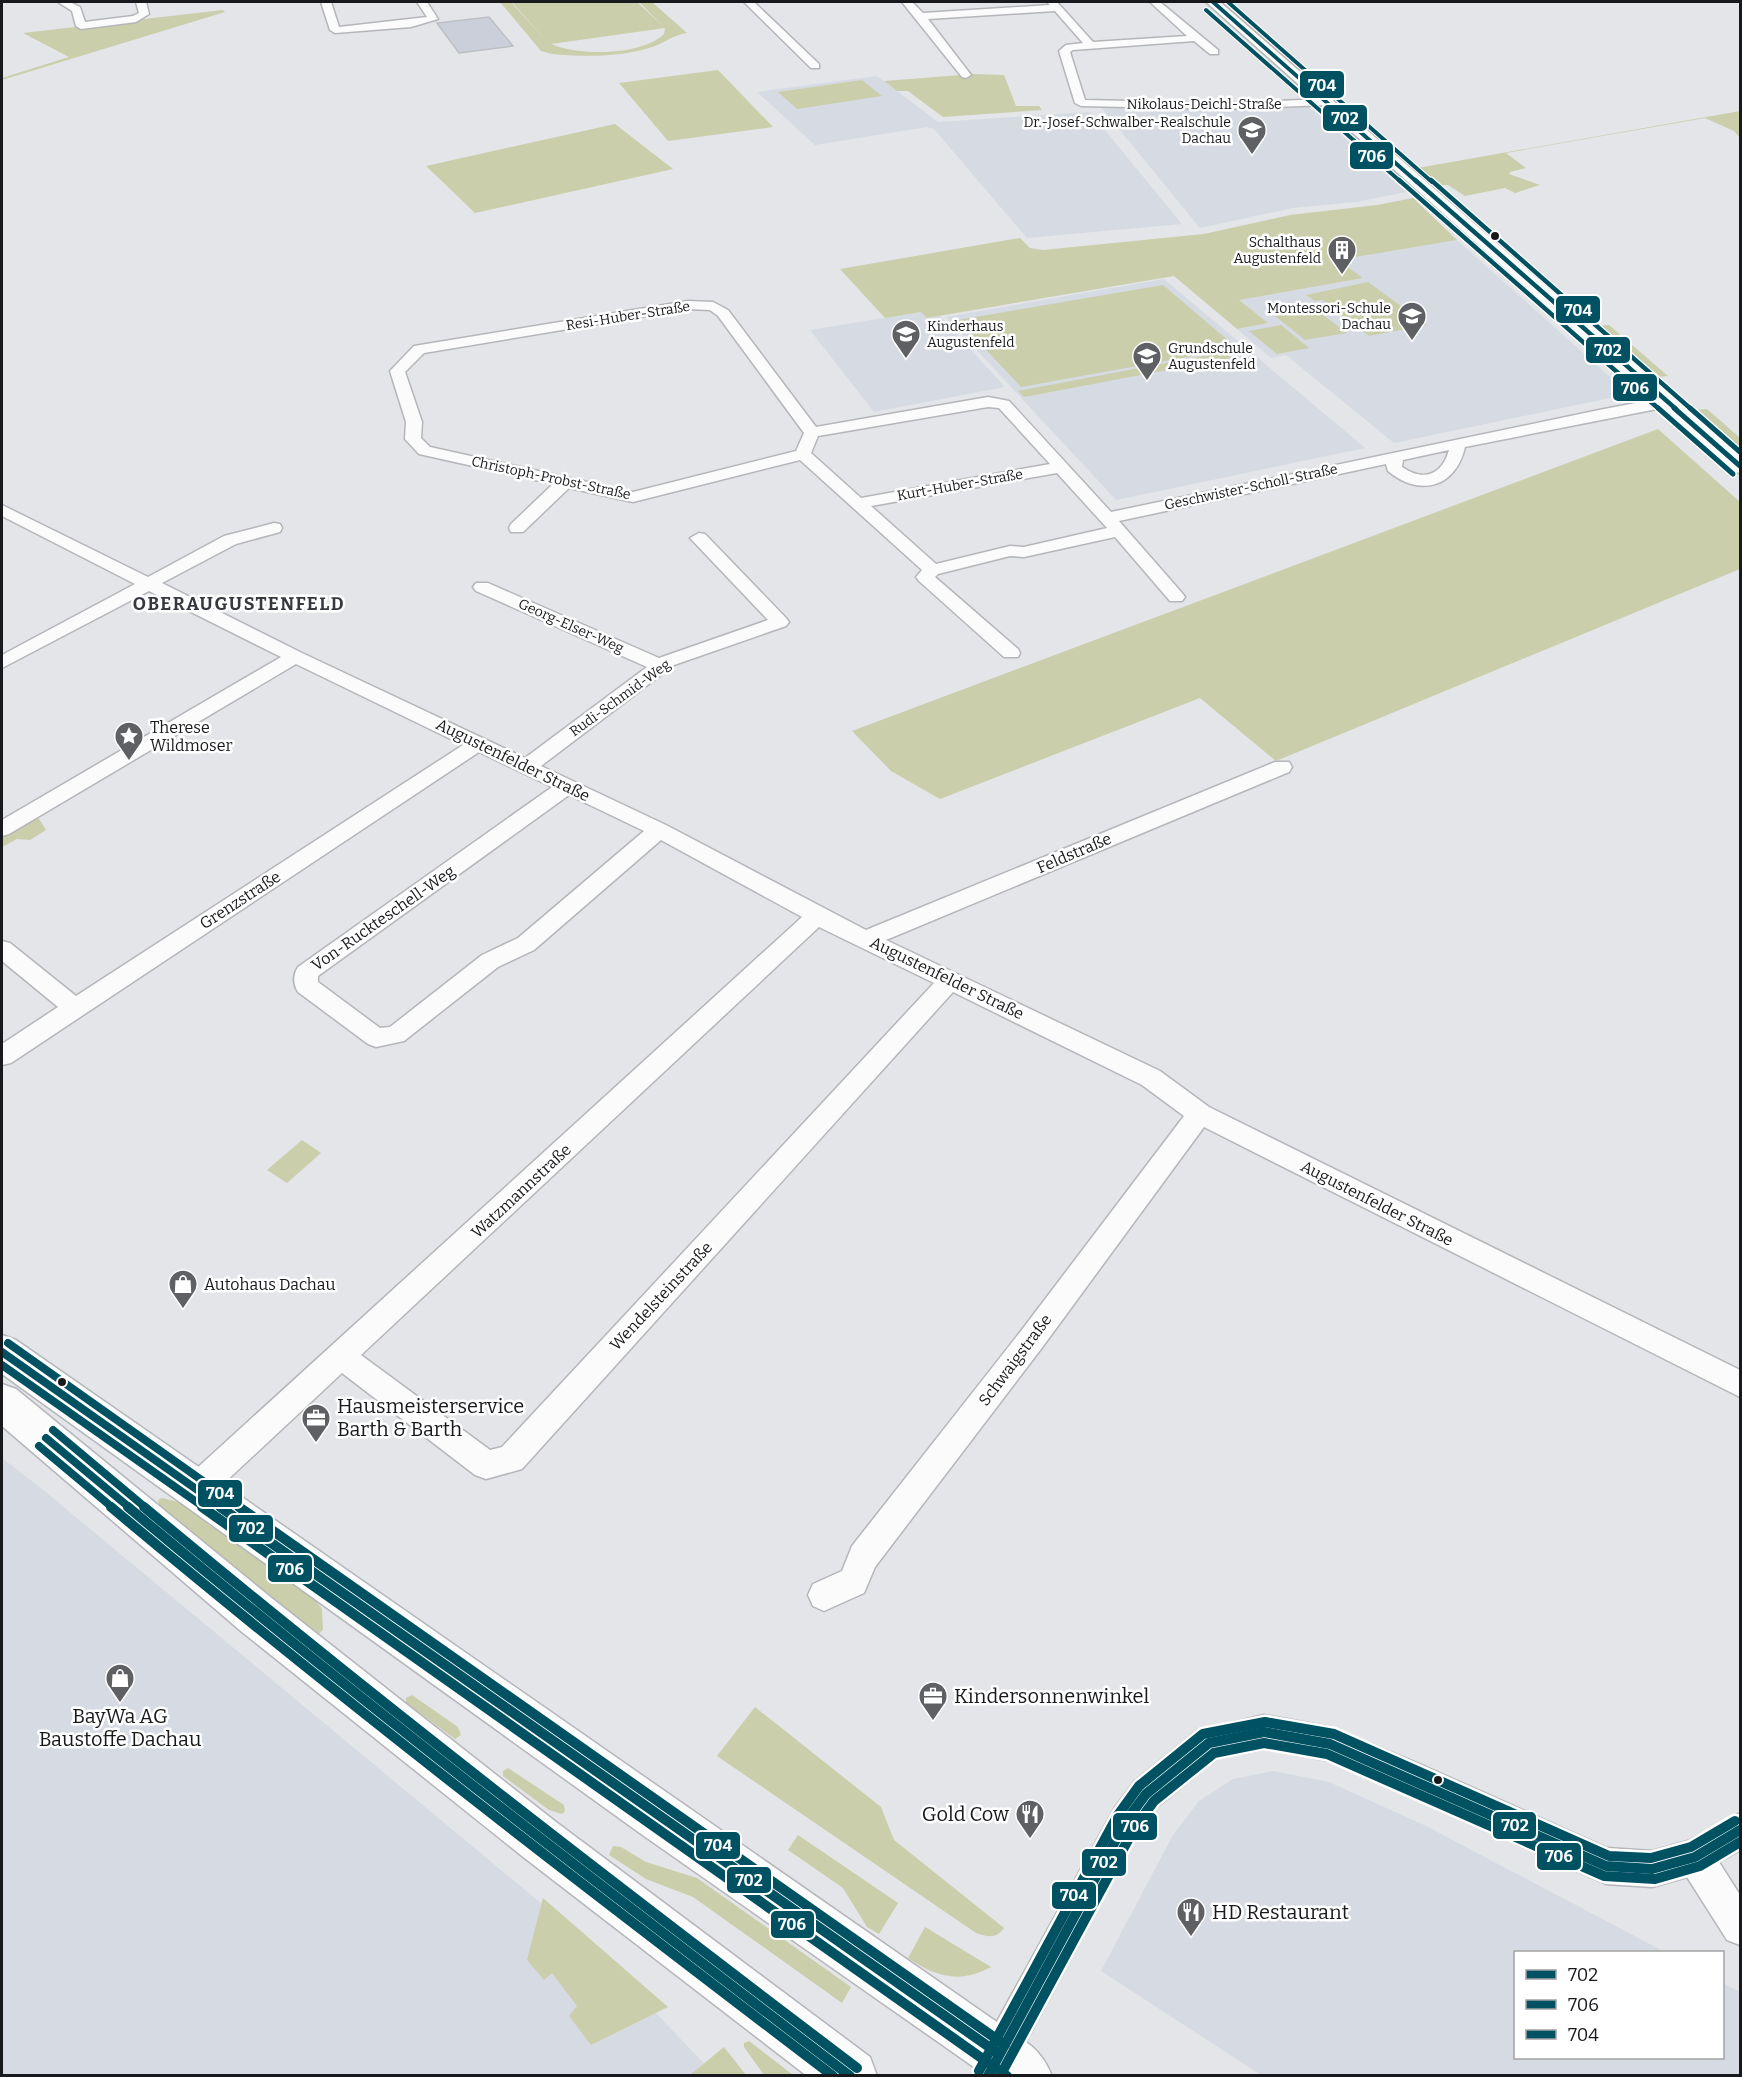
<svg xmlns="http://www.w3.org/2000/svg" width="1742" height="2077" viewBox="0 0 1742 2077" font-family="Bitter,serif">
<rect width="100%" height="100%" fill="#e3e5e8"/>
<path fill="#d6dae3" d="M877 76 938 122 1090 112 1182 224 1027 238 934 129 927 127 815 145 757 92Z
M1308 106 1406 192 1356 202 1293 208 1200 228 1101 107 1189 109Z
M1457 240 1629 394 1394 443 1286 355 1271 358 1237 329 1267 323 1238 300 1363 278 1337 260Z
M1164 279 1365 448 1116 500 946 317Z
M921 312 927 318 940 316 1005 387 874 412 810 330Z
M2 1458 42 1489 589 1943 715 2075H2Z
M1273 1771 1329 1782 1426 1826 1665 1952H1516V2058H1722L1723 1983 1740 1992V2075H1261L1101 1971 1173 1835 1199 1801 1233 1779Z"/>
<path fill="#cbceaa" fill-rule="evenodd" d="M500 2H511L547 42 512 2H637L664 27 639 2H652L687 33C672 35 664 44 649 48 619 57 584 57 552 54L541 51ZM665 28 664 34C642 56 578 56 551 44Z
M223 10 225 12 2 80V78L69 57 23 33Z
M718 70 773 127 668 141 619 83Z
M974 74 1004 75 1016 106H1039L1042 110 943 117 908 91H897L884 81Z
M862 80 882 96 797 109 778 92Z
M1740 111V138L1734 131 1705 118 1506 153 1526 168 1510 172 1509 174 1540 185 1515 193 1505 188 1465 196 1448 185H1430L1412 169Z
M615 124 673 169 475 213 426 166Z
M1413 198 1457 240 1338 260 1363 278 1239 300 1268 323 1237 329 1174 276 927 318 921 312 885 318 840 269 1020 238 1030 248 1043 250 1204 234 1290 215 1377 205Z
M1475 247 1483 249 1541 300 1540 306Z
M1368 282 1427 325 1369 336 1322 300 1315 301 1306 295Z
M1163 285 1237 348 1021 387 958 320Z
M1309 304 1347 333 1305 340 1265 308Z
M1281 325 1309 348 1277 354 1249 331Z
M1609 325 1668 376 1656 377 1596 326Z
M1224 352 1231 358 1024 397 1018 391Z
M1707 409 1740 438V451L1693 410Z
M1658 429 1740 502V569L1276 761 1200 698 940 799 891 771 852 731Z
M37 816 46 830 30 840 17 839 2 847V837Z
M302 1140 321 1153 287 1183 267 1170Z
M162 1498 182 1503 312 1596 322 1609 323 1630 318 1634 314 1631 159 1506 158 1500Z
M412 1695 458 1727 461 1735 455 1739 406 1703V1698Z
M755 1707 881 1807 894 1840 1004 1928C996 1939 988 1937 976 1933L717 1756Z
M508 1768 564 1805 565 1811 562 1814 549 1810 503 1776V1771Z
M798 1835 898 1903 879 1934 867 1927 843 1888 788 1850Z
M613 1846 621 1847 646 1862 697 1878 851 1987 842 2003 693 1897 646 1879 609 1855Z
M543 1898 668 2007 591 2045 569 2016 577 2006 552 1973 544 1980 527 1960Z
M925 1927 991 1967C960 1984 936 1977 908 1958Z
M749 2041 793 2075H764L744 2047V2043Z
M724 2047 746 2075H690Z"/>
<path fill="#cbcfda" stroke="#bebfc2" stroke-width="1.5" d="M489 17 513 46 459 53 437 23Z"/>
<g fill="none" stroke-linecap="round" stroke-linejoin="round">
<g stroke="#b5b6b9" stroke-width="3">
<path id="street" d="M58 2H70L80 7 85 22 133 16 139 13 136 2H146L149 14 136 22 81 29 76 26 72 11Z
M321 2H331L339 27 427 17 417 2H427L438 19 411 27 335 33 330 30Z
M744 2H754L819 64V68H811Z
M902 2H912L923 13 1050 5 1047 2H1057L1093 42 1187 36 1150 2H1160L1218 50V54H1210L1194 41 1073 50 1070 52 1085 100 1222 103 1326 99 1332 102 1326 105 1222 109 1081 106 1075 103 1059 51 1066 45 1083 43 1055 11 928 19 971 75 966 78 962 77Z
M688 301 713 302 728 310 816 427 988 397 1009 401 1111 512 1599 410 1667 397 1675 402 1667 407 1465 447C1456 487 1420 498 1388 471L1386 464 1119 521 1182 593 1185 597 1182 601H1170L1115 537 1024 557 1010 556 938 574 935 577 1018 649 1020 653 1018 657H1004L919 581 916 577 922 570 800 460 633 502 569 488 523 532H511L509 528 511 524 553 484 419 454 405 439 406 422 390 371 414 346ZM688 309 710 310 718 316 804 433 796 451 633 492 430 447 421 438 422 422 405 372 424 353ZM988 407 999 408 1050 464 861 498 811 453 818 436ZM1449 450C1442 475 1424 482 1402 467L1403 460ZM1057 473 1107 528 1024 547 1010 546 936 564 871 506Z
M2 505 148 577 224 536 274 523 280 524 282 528 280 532 236 544 162 583 302 653 525 758 647 667 476 591 473 587 476 583H488L659 658 768 620 690 538 699 533 705 534 786 618 789 622 786 626 674 665 541 766 666 825 866 930 1275 762H1289L1292 767 1289 772 886 940 1160 1071 1209 1107 1740 1370V1397L1204 1127 1041 1349 875 1567 864 1593 824 1611 813 1606 808 1595 813 1584 842 1571 852 1546 1021 1331 1184 1116 1142 1085 953 992 522 1469 486 1479 475 1475 342 1373 207 1499 196 1503 185 1499 181 1489 185 1479 802 917 661 840 534 950 498 967 404 1041 376 1047 368 1044 298 992C293 984 293 975 298 967L552 787 479 752 11 1063 2 1065V1044L58 1007 2 961V941L10 943 76 996 463 745 296 664 9 834 2 836V820L281 657 149 591 2 668V655L135 584 2 516ZM569 795 644 831 518 938 482 955 390 1027 380 1028 318 982V976ZM819 927 934 983 502 1447 490 1450 361 1355Z
M1264 1715 1330 1727 1426 1767 1607 1848 1652 1851 1688 1841 1740 1813V1850L1719 1862 1740 1895V1945L1727 1940 1687 1877 1652 1887 1606 1884 1330 1761 1264 1749 1217 1758 1158 1806 1138 1833 1009 2073H983L977 2060 983 2047 1114 1809 1134 1782 1197 1731Z"/>
</g>
<g stroke="#b5b6b9" stroke-width="3">
<path id="secondary" d="M1206 2H1220L1740 455V473L1732 471Z
M2 1335 16 1340 1017 2036 1025 2054 1017 2072C1006 2077 992 2077 981 2072L644 1836 2 1374Z
M2 1384 16 1389 274 1600 556 1822 870 2057 877 2076H807L522 1856 242 1632 2 1426Z"/>
</g>
<g stroke="#b5b6b9" stroke-width="3">
<path id="highway" d="M999 2028C1025 2039 1041 2049 1052 2076H984L973 2054 981 2036Z"/>
</g>
<use href="#street" fill="#fbfbfc" fill-rule="evenodd"/>
<use href="#secondary" fill="#fbfbfc" fill-rule="evenodd"/>
<use href="#highway" fill="#fbfbfc" fill-rule="evenodd"/>
<g stroke="#fff" stroke-width="6">
<path id="bus-1-far4" d="M1213 2 1417 182"/>
</g>
<g stroke="#fff" stroke-width="7">
<path id="bus-1-far3" d="M1415 180 1676 409"/>
</g>
<g stroke="#fff" stroke-width="8">
<path id="bus-1-far2" d="M1674 408 1740 466"/>
</g>
<g stroke="#fff" stroke-width="13">
<path id="bus-1-far1" d="M2 1352 223 1508
M46 1438 130 1508"/>
</g>
<g stroke="#fff" stroke-width="15">
<path id="bus-1" d="M128 1507C363 1704 606 1890 850 2076
M220 1507 999 2054
M988 2076 1126 1821 1146 1794 1209 1743 1264 1732 1330 1744 1606 1866 1652 1869 1695 1857 1740 1830"/>
</g>
<g stroke="#fff" stroke-width="6">
<path id="bus-2-far4" d="M1206 10 1401 182"/>
</g>
<g stroke="#fff" stroke-width="7">
<path id="bus-2-far3" d="M1399 180 1659 409"/>
</g>
<g stroke="#fff" stroke-width="8">
<path id="bus-2-far2" d="M1658 408 1733 474"/>
</g>
<g stroke="#fff" stroke-width="13">
<path id="bus-2-far1" d="M2 1365 205 1508
M39 1446 113 1508"/>
</g>
<g stroke="#fff" stroke-width="15">
<path id="bus-2" d="M111 1507C346 1704 589 1890 833 2076
M202 1507 1007 2076
M1000 2076 1135 1827 1154 1801 1214 1753 1264 1743 1327 1754 1604 1876 1655 1879 1700 1866 1740 1842"/>
</g>
<g stroke="#fff" stroke-width="6">
<path id="bus-3-far4" d="M1228 2 1432 182"/>
</g>
<g stroke="#fff" stroke-width="7">
<path id="bus-3-far3" d="M1431 180 1691 409"/>
</g>
<g stroke="#fff" stroke-width="8">
<path id="bus-3-far2" d="M1690 408 1740 452"/>
</g>
<g stroke="#fff" stroke-width="13">
<path id="bus-3-far1" d="M8 1343 241 1508
M53 1430 146 1508"/>
</g>
<g stroke="#fff" stroke-width="15">
<path id="bus-3" d="M144 1507C376 1701 616 1885 857 2068
M239 1507 1005 2045
M979 2071 1118 1815 1139 1786 1203 1734 1265 1722 1334 1734 1609 1856 1651 1858 1691 1847 1735 1821"/>
</g>
<use href="#bus-1-far4" stroke="#005262" stroke-width="4"/>
<use href="#bus-1-far3" stroke="#005262" stroke-width="4.5"/>
<use href="#bus-1-far2" stroke="#005262" stroke-width="5"/>
<use href="#bus-1-far1" stroke="#005262" stroke-width="8"/>
<use href="#bus-1" stroke="#005262" stroke-width="10"/>
<use href="#bus-2-far4" stroke="#005262" stroke-width="4"/>
<use href="#bus-2-far3" stroke="#005262" stroke-width="4.5"/>
<use href="#bus-2-far2" stroke="#005262" stroke-width="5"/>
<use href="#bus-2-far1" stroke="#005262" stroke-width="8"/>
<use href="#bus-2" stroke="#005262" stroke-width="10"/>
<use href="#bus-3-far4" stroke="#005262" stroke-width="4"/>
<use href="#bus-3-far3" stroke="#005262" stroke-width="4.5"/>
<use href="#bus-3-far2" stroke="#005262" stroke-width="5"/>
<use href="#bus-3-far1" stroke="#005262" stroke-width="8"/>
<use href="#bus-3" stroke="#005262" stroke-width="10"/>
</g>
<defs>
<g id="school-pin" transform="scale(1.5)"><path d="M0 17L-7.5 6A9.5 9.5 0 1 1 7.5 6Z" fill="#5f6063" stroke="#fff"/><path d="M0-5L7-2L0 1L-7-2ZM-4 1L0 2.5L4 1V4Q0 6-4 4Z" fill="#fff"/></g>
<g id="building-pin" transform="scale(1.5)"><path d="M0 17L-7.5 6A9.5 9.5 0 1 1 7.5 6Z" fill="#5f6063" stroke="#fff"/><path d="M-4-6H4V6H1V3H-1V6H-4ZM-2.5-4.3h1.7v1.8h-1.7ZM.8-4.3h1.7v1.8H.8ZM-2.5-1h1.7V.8h-1.7ZM.8-1h1.7V.8H.8Z" fill="#fff"/></g>
<g id="sight-pin" transform="scale(1.5)"><path d="M0 17L-7.5 6A9.5 9.5 0 1 1 7.5 6Z" fill="#5f6063" stroke="#fff"/><path d="M0-6L1.8-2.2L6-1.7L2.9 1.2L3.7 5.4L0 3.3L-3.7 5.4L-2.9 1.2L-6-1.7L-1.8-2.2Z" fill="#fff"/></g>
<g id="shop-pin" transform="scale(1.5)"><path d="M0 17L-7.5 6A9.5 9.5 0 1 1 7.5 6Z" fill="#5f6063" stroke="#fff"/><path d="M-5-2.5h2.3a2.7 3.5 0 0 1 5.4 0H5L5.5 6h-11ZM-1.5-2.5h3a1.5 2.3 0 0 0-3 0Z" fill="#fff"/></g>
<g id="office-pin" transform="scale(1.5)"><path d="M0 17L-7.5 6A9.5 9.5 0 1 1 7.5 6Z" fill="#5f6063" stroke="#fff"/><path d="M-6-3h4V-5.5h4V-3h4V5H-6ZM-1-4.5V-3h2v-1.5ZM-6 0V1H6V0Z" fill="#fff"/></g>
<g id="restaurant-pin" transform="scale(1.5)"><path d="M0 17L-7.5 6A9.5 9.5 0 1 1 7.5 6Z" fill="#5f6063" stroke="#fff"/><path d="M-5-6h1v4h1v-4h1v4h1v-4h1v5L-1.5 .5V6h-2V.5L-5-1ZM5-6V6H3V1.5H1.5Q1.5-4 5-6Z" fill="#fff"/></g>
</defs>
<g fill-rule="evenodd">
<use href="#school-pin" x="1252" y="130"/>
<use href="#building-pin" x="1342" y="250"/>
<use href="#school-pin" x="1412" y="316"/>
<use href="#school-pin" x="906" y="334"/>
<use href="#school-pin" x="1147" y="356"/>
<use href="#sight-pin" x="129" y="736"/>
<use href="#shop-pin" x="183" y="1284"/>
<use href="#office-pin" x="316" y="1418"/>
<use href="#shop-pin" x="120" y="1678"/>
<use href="#office-pin" x="933" y="1696"/>
<use href="#restaurant-pin" x="1030" y="1814"/>
<use href="#restaurant-pin" x="1191" y="1912"/>
</g>
<g fill="#18191c" stroke="#fff" stroke-width="2">
<circle cx="1495" cy="236" r="5"/>
<circle cx="62" cy="1382" r="5"/>
<circle cx="1438" cy="1780" r="5"/>
</g>
<g text-anchor="middle" dominant-baseline="central" stroke-width="5" stroke-linejoin="round" paint-order="stroke">
<g font-size="14" fill="#18191c" stroke="#fff">
<text x="1204" y="104">Nikolaus-Deichl-Straße</text>
<text transform="translate(628 316) rotate(-9)">Resi-Huber-Straße</text>
<text transform="translate(551 478) rotate(12)">Christoph-Probst-Straße</text>
<text transform="translate(960 485) rotate(-10)">Kurt-Huber-Straße</text>
<text transform="translate(1251 487) rotate(-12)">Geschwister-Scholl-Straße</text>
<text transform="translate(571 626) rotate(24)">Georg-Elser-Weg</text>
<text transform="translate(620 698) rotate(-36)">Rudi-Schmid-Weg</text>
</g>
<g font-size="14" fill="#18191c" stroke="#fff" text-anchor="end">
<text x="1231" y="122">Dr.-Josef-Schwalber-Realschule<tspan x="1231" dy="16">Dachau</tspan></text>
<text x="1321" y="242">Schalthaus<tspan x="1321" dy="16">Augustenfeld</tspan></text>
<text x="1391" y="308">Montessori-Schule<tspan x="1391" dy="16">Dachau</tspan></text>
<text x="927" y="326" text-anchor="start">Kinderhaus<tspan x="927" dy="16">Augustenfeld</tspan></text>
<text x="1168" y="348" text-anchor="start">Grundschule<tspan x="1168" dy="16">Augustenfeld</tspan></text>
</g>
<g font-size="16" fill="#18191c" stroke="#fff" text-anchor="start">
<text x="150" y="727">Therese<tspan x="150" dy="18">Wildmoser</tspan></text>
<text x="204" y="1284">Autohaus Dachau</text>
</g>
<g font-size="16" fill="#18191c" stroke="#fff">
<text transform="translate(513 760) rotate(26)">Augustenfelder Straße</text>
<text transform="translate(1074 853) rotate(-23)">Feldstraße</text>
<text transform="translate(240 900) rotate(-33)">Grenzstraße</text>
<text transform="translate(383 918) rotate(-35)">Von-Ruckteschell-Weg</text>
<text transform="translate(947 978) rotate(26)">Augustenfelder Straße</text>
<text transform="translate(521 1191) rotate(-43)">Watzmannstraße</text>
<text transform="translate(1377 1203) rotate(27)">Augustenfelder Straße</text>
<text transform="translate(661 1296) rotate(-47)">Wendelsteinstraße</text>
<text transform="translate(1015 1360) rotate(-53)">Schwaigstraße</text>
</g>
<g font-size="18" font-weight="bold" letter-spacing="1.5" fill="#35383e" stroke="#fff">
<text x="239" y="604">OBERAUGUSTENFELD</text>
</g>
<g font-size="20" fill="#18191c" stroke="#fff" text-anchor="start">
<text x="337" y="1406">Hausmeisterservice<tspan x="337" dy="23">Barth &amp; Barth</tspan></text>
<text x="954" y="1696">Kindersonnenwinkel</text>
<text x="120" y="1716" text-anchor="middle">BayWa AG<tspan x="120" dy="23">Baustoffe Dachau</tspan></text>
<text x="1009" y="1814" text-anchor="end">Gold Cow</text>
<text x="1212" y="1912">HD Restaurant</text>
</g>
</g>
<g stroke="#fff" stroke-width="2">
<rect x="1299" y="70" width="46" height="29" rx="6" fill="#005262"/>
<rect x="1322" y="104" width="46" height="28" rx="6" fill="#005262"/>
<rect x="1349" y="141" width="45" height="29" rx="6" fill="#005262"/>
<rect x="1555" y="295" width="46" height="29" rx="6" fill="#005262"/>
<rect x="1585" y="336" width="46" height="28" rx="6" fill="#005262"/>
<rect x="1612" y="373" width="46" height="29" rx="6" fill="#005262"/>
<rect x="197" y="1479" width="46" height="29" rx="6" fill="#005262"/>
<rect x="228" y="1514" width="46" height="29" rx="6" fill="#005262"/>
<rect x="267" y="1554" width="46" height="29" rx="6" fill="#005262"/>
<rect x="1492" y="1811" width="45" height="29" rx="6" fill="#005262"/>
<rect x="1112" y="1812" width="46" height="29" rx="6" fill="#005262"/>
<rect x="695" y="1831" width="46" height="29" rx="6" fill="#005262"/>
<rect x="1536" y="1842" width="46" height="29" rx="6" fill="#005262"/>
<rect x="1081" y="1848" width="46" height="29" rx="6" fill="#005262"/>
<rect x="726" y="1866" width="46" height="28" rx="6" fill="#005262"/>
<rect x="1051" y="1881" width="46" height="29" rx="6" fill="#005262"/>
<rect x="770" y="1910" width="45" height="29" rx="6" fill="#005262"/>
</g>
<g font-size="16" text-anchor="middle" font-weight="bold" fill="#fff">
<text x="1322" y="91">704</text>
<text x="1345" y="124">702</text>
<text x="1372" y="162">706</text>
<text x="1578" y="316">704</text>
<text x="1608" y="356">702</text>
<text x="1635" y="394">706</text>
<text x="220" y="1499">704</text>
<text x="251" y="1534">702</text>
<text x="290" y="1575">706</text>
<text x="1515" y="1831">702</text>
<text x="1135" y="1832">706</text>
<text x="718" y="1851">704</text>
<text x="1559" y="1862">706</text>
<text x="1104" y="1868">702</text>
<text x="749" y="1886">702</text>
<text x="1074" y="1901">704</text>
<text x="792" y="1930">706</text>
</g>
<rect width="1742" height="2077" fill="none" stroke="#18191c" stroke-width="6"/>
<rect x="1514" y="1951" width="210" height="108" fill="#ffffff" stroke="#a3a3a4" stroke-width="1.5"/>
<rect x="1526" y="1970" width="30" height="9" fill="#005262" stroke="#a3a3a4" stroke-width="1.5"/>
<text x="1568" y="1981" font-size="18" fill="#18191c">702</text>
<rect x="1526" y="2000" width="30" height="9" fill="#005262" stroke="#a3a3a4" stroke-width="1.5"/>
<text x="1568" y="2011" font-size="18" fill="#18191c">706</text>
<rect x="1526" y="2030" width="30" height="9" fill="#005262" stroke="#a3a3a4" stroke-width="1.5"/>
<text x="1568" y="2041" font-size="18" fill="#18191c">704</text>
</svg>
